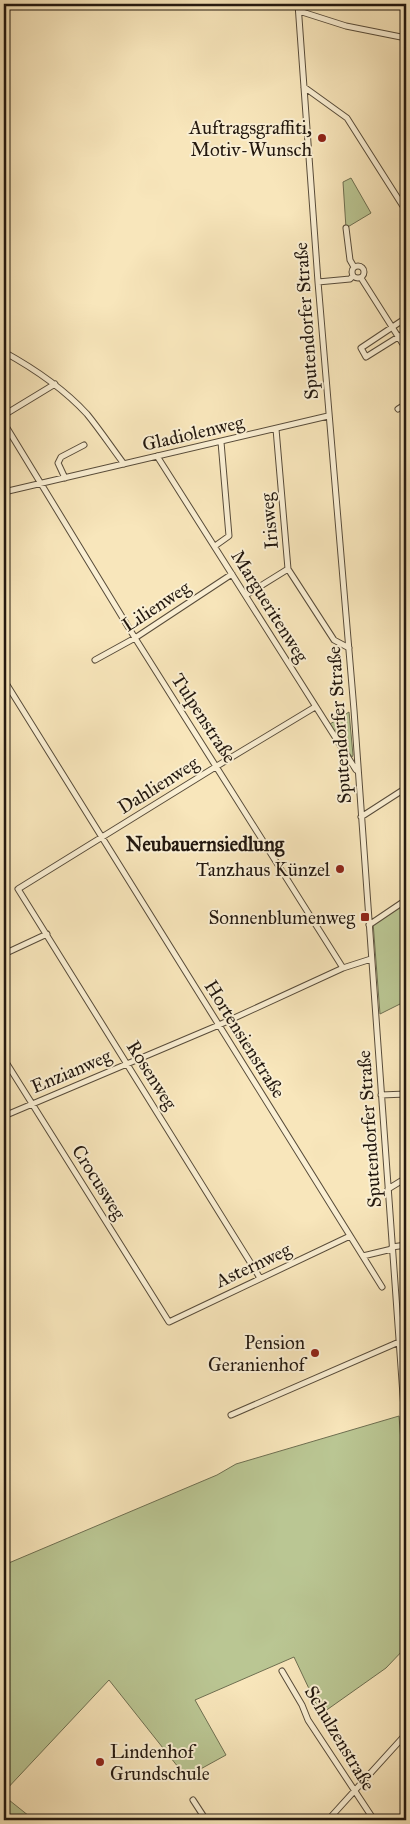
<svg xmlns="http://www.w3.org/2000/svg" width="410" height="1824" viewBox="0 0 410 1824" font-family="'IM FELL Great Primer',serif">
<rect width="100%" height="100%" fill="#f8e6bb"/>
<filter id="stains"><feTurbulence type="fractalNoise" baseFrequency=".004" numOctaves="4"/><feColorMatrix values="0 0 0 0 .2 0 0 0 0 .09 0 0 0 0 .02 0 0 0 .5 -.17"/></filter>
<radialGradient id="worn" r=".72"><stop offset=".6" stop-color="#630" stop-opacity="0"/><stop offset="1" stop-color="#630" stop-opacity=".3"/></radialGradient>
<path fill="#bac693" stroke="#6e6f51" d="M351 178 371 213 346 228 343 182Z
M349 712 353 755 352 757 330 724Z
M406 900V1001L380 1014 373 922Z
M399 1416 406 1506V1647L386 1668 321 1714 294 1657 195 1700 226 1755 186 1777 109 1680 4 1792V1565L217 1475 236 1464Z
M4 1796 34 1820H4Z"/>
<g fill="none" stroke-linecap="round" stroke-linejoin="round">
<g stroke="#584c3a" stroke-width="7">
<path id="minor" d="M298 4 318 282 354 710 406 1437
M299 11 346 26 406 38
M304 87 347 118 406 211
M346 228 350 260 354 267
M352 272a6 6 0 1 1 12 0a6 6 0 1 1-12 0Z
M361 278 406 349
M318 282 350 279 353 276
M406 318 361 348 366 357 406 332
M4 352C35 369 63 388 87 414 100 430 112 448 124 464
M398 409 406 404
M4 415 55 384
M4 423 135 638 343 968
M276 429 288 569 334 640 349 648
M157 456 356 770
M65 478 58 463 61 457 84 445
M4 492 328 416
M215 546 229 536 221 442
M246 595 288 569
M95 660 135 638 232 574
M4 680 382 1287
M361 817 406 788
M369 925 406 900
M4 954 47 934
M4 1059 169 1322 350 1236
M381 1095 406 1094
M4 1116 219 1025 343 968 371 959
M388 1189 406 1178
M392 1247 406 1245
M363 1256 392 1249
M260 1278 18 889 217 766 315 707
M399 1336 406 1331
M231 1415 399 1342
M282 1671 302 1705 308 1720 374 1820
M193 1800 206 1820
M328 1820 406 1734"/>
</g>
<use href="#minor" stroke="#faefd3" stroke-width="5"/>
</g>
<g fill="#8f2418" stroke="#faefd3" stroke-width="2">
<circle cx="322" cy="138" r="5"/>
<circle cx="340" cy="869" r="5"/>
<rect x="360" y="912" width="10" height="10" rx="2.5"/>
<circle cx="315" cy="1353" r="5"/>
<circle cx="100" cy="1762" r="5"/>
</g>
<g text-anchor="middle" dominant-baseline="central" stroke-width="4" stroke-linejoin="round" paint-order="stroke">
<g font-size="19" fill="#23180f" stroke="#faefd3" text-anchor="end">
<text x="312" y="127">Auftragsgraffiti,<tspan x="312" dy="22">Motiv-Wunsch</tspan></text>
<text x="330" y="869">Tanzhaus Künzel</text>
<text x="355" y="917">Sonnenblumenweg</text>
<text x="305" y="1342">Pension<tspan x="305" dy="22">Geranienhof</tspan></text>
<text x="110" y="1751" text-anchor="start">Lindenhof<tspan x="110" dy="22">Grundschule</tspan></text>
</g>
<g font-size="19" fill="#23180f" stroke="#faefd3">
<text transform="translate(306 321) rotate(-94)">Sputendorfer Straße</text>
<text transform="translate(193 433) rotate(-13)">Gladiolenweg</text>
<text transform="translate(269 521) rotate(-95)">Irisweg</text>
<text transform="translate(156 606) rotate(-33)">Lilienweg</text>
<text transform="translate(270 606) rotate(58)">Margueritenweg</text>
<text transform="translate(204 718) rotate(57)">Tulpenstraße</text>
<text transform="translate(339 725) rotate(-94)">Sputendorfer Straße</text>
<text transform="translate(158 785) rotate(-32)">Dahlienweg</text>
<text transform="translate(245 1039) rotate(58)">Hortensienstraße</text>
<text transform="translate(71 1071) rotate(-23)">Enzianweg</text>
<text transform="translate(152 1075) rotate(58)">Rosenweg</text>
<text transform="translate(369 1129) rotate(-94)">Sputendorfer Straße</text>
<text transform="translate(99 1182) rotate(58)">Crocusweg</text>
<text transform="translate(253 1265) rotate(-25)">Asternweg</text>
<text transform="translate(340 1738) rotate(59)">Schulzenstraße</text>
</g>
<g font-size="20" font-weight="bold" fill="#23180f" stroke="#faefd3">
<text x="205" y="844">Neubauernsiedlung</text>
</g>
</g>
<rect width="410" height="1824" fill="none" stroke="#f8e6bb" stroke-width="20"/>
<rect x="5" y="5" width="400" height="1814" fill="none" stroke="#23180f" stroke-width="2.5"/>
<rect x="10" y="10" width="390" height="1804" fill="none" stroke="#23180f"/>
<rect width="100%" height="100%" filter="url(#stains)"/>
<rect width="100%" height="100%" fill="url(#worn)"/>
</svg>
